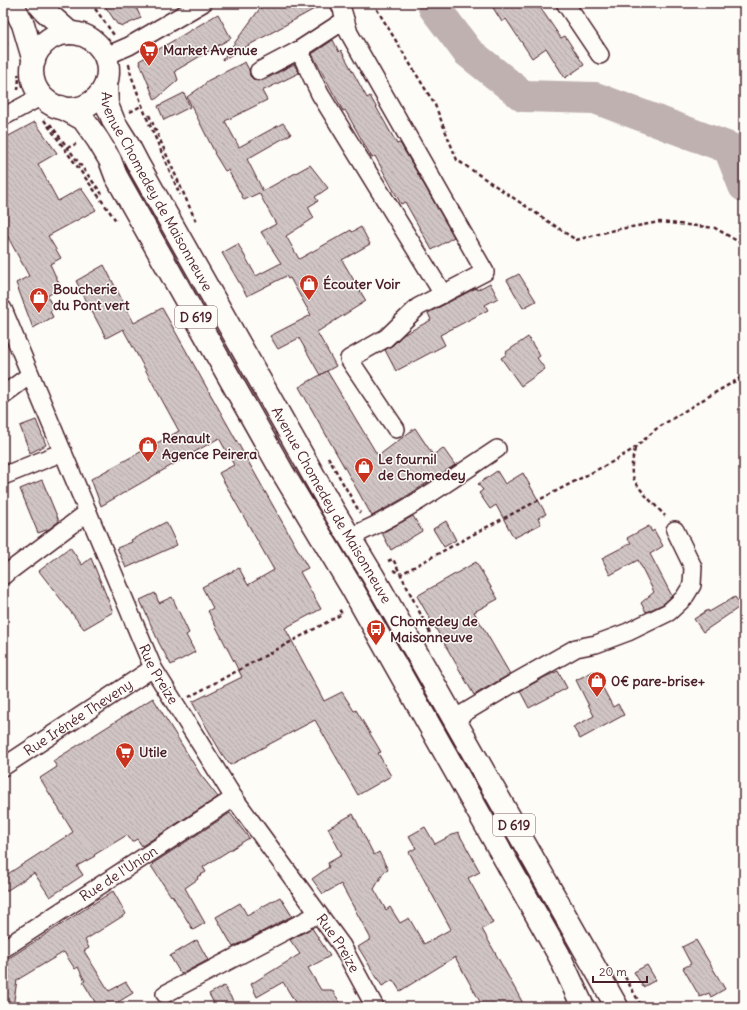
<svg xmlns="http://www.w3.org/2000/svg" width="747" height="1010" viewBox="0 0 747 1010" font-family="Delius,sans-serif">
<defs>
<pattern id="building-back-hatch" width="6" height="6" patternUnits="userSpaceOnUse"><rect width="6" height="6" fill="#d0c5c4"/><path d="M-1 5l2 2M0 0l6 6M5-1l2 2" fill="none" stroke="#b4a9a9"/></pattern>
</defs>
<rect width="100%" height="100%" fill="#fdfcf7"/>
<filter id="ink" filterUnits="userSpaceOnUse"><feTurbulence type="fractalNoise" baseFrequency=".025" numOctaves="2"/><feDisplacementMap in="SourceGraphic" scale="8" xChannelSelector="R" yChannelSelector="G"/><feConvolveMatrix kernelMatrix="1 2 1 2 8 2 1 2 1" color-interpolation-filters="sRGB"/></filter>
<g filter="url(#ink)">
<g fill="none" stroke-linecap="round" stroke-linejoin="round">
<path stroke="#c0b1b1" stroke-width="32" d="M433 3 434 7 468 52 523 96 595 98 729 148 744 186"/>
</g>
<path fill="url(#building-back-hatch)" stroke="#4a1f2b" d="M103 3H134L141 18 123 26 117 24Z
M268 3H325L222 60 261 7Z
M490 3H537L561 38 565 36 584 65 565 78 546 48 532 58 506 19 502 22Z
M218 14 231 38 175 71 178 80 155 100 139 61Z
M333 40 339 52 341 50 367 98 370 96 397 144 400 143 454 237 432 250 405 202 401 204 375 156 372 158 345 110 343 111 312 54Z
M245 62 249 70 250 76 254 80 258 81 264 80 294 64 299 73 262 91 267 100 225 121 239 147 283 123 291 134 247 159 263 191 310 165 328 188 315 197 318 201 308 207 314 218 286 236 299 259 351 230 352 232 361 227 370 244 342 260 366 301 317 332 336 366 320 375 299 338 278 349 270 336 311 315 290 278 288 279 286 276 247 296 222 253 238 244 256 276 281 263 261 232 276 224 259 193 244 200 228 170 225 171 214 153H215L187 97 204 85 207 81Z
M184 93 190 107 164 120 158 106Z
M35 122 57 153 38 164 58 201 81 188 96 210 48 236 61 258 50 264 61 288 47 296 54 309 50 311 53 317 33 328 16 283 29 276 3 228V139Z
M104 265 134 323 162 308 308 568 300 572 321 609 285 628 324 701 342 692 354 711 356 710 381 752 378 753 391 776 358 795 315 720 230 765 222 754 192 702 242 677 208 611 213 608 202 587 239 568 248 585 274 570 219 473 234 465 219 438 101 506 91 479 179 431 123 329 106 338 76 281Z
M519 274 536 301 523 308 507 280Z
M490 283 498 298 485 305 488 310 440 335 445 345 396 371 385 350 393 345 403 335 431 320 428 313 476 288 477 290Z
M528 337 540 356 537 358 545 369 521 386 501 358 507 354 506 352Z
M327 371 378 456 415 428 433 455 443 448 455 465 402 499 372 516 299 387Z
M36 420 46 445 30 453 20 426Z
M497 471 505 484 523 473 546 514 538 518 541 524 514 538 496 505 490 509 479 493 483 490 478 484Z
M42 480 59 521 49 529 38 533 20 489Z
M413 516 422 531 391 550 382 533Z
M446 521 456 540 444 547 433 529Z
M166 522 177 545 126 568 117 548 132 542 131 540Z
M649 526 652 532 654 530 663 546 650 554 672 596 663 604 646 612 641 603 654 592 638 560 610 575 602 558 631 543 627 538Z
M70 547 82 565 91 558 113 612 84 629 39 571Z
M476 562 498 599 474 612 510 674 474 695 417 596Z
M155 593 159 603 172 597 189 633 186 635 195 652 171 665 159 643 140 600Z
M735 597 741 606 703 632 694 619 708 610 709 612Z
M558 671 567 688 529 708 520 691 545 677Z
M594 671 613 707 618 704 624 715 580 739 573 727 594 716 576 680Z
M153 698 200 774 218 797 142 846 137 839 132 842 127 835 94 855 95 856 77 866 83 875 50 897 34 873 3 893V877L73 832 40 778 57 767 53 761Z
M230 813 249 838 203 867 206 872 197 877 198 879 185 888 205 923 193 930 172 895 171 896 151 866 153 865 152 864Z
M353 814 374 855 379 852 388 870 384 872 374 889 386 910 390 907 400 923 409 918 424 944 451 929 409 852 416 848 409 836 425 827 435 844 458 832 480 872 468 878 493 923 482 929 525 1007H483L455 957 400 991 393 980 382 986 358 947 371 939 341 884 323 894 312 879 329 867 328 863 342 855 328 828Z
M113 891 126 914 85 940 89 948 84 951 109 991 126 982 133 993 110 1007H98L83 982 85 981 78 967 75 969 64 952 17 980 13 1007H3V962Z
M280 897 292 916 233 947 216 917 240 903 247 915Z
M312 928 330 956 308 968 321 990H332L343 1007H298L283 982 257 997 251 984 300 954 290 940Z
M197 940 208 960 181 974 170 956Z
M696 940 725 989 711 997 709 993 700 997 683 968 691 964 682 947Z
M647 965 656 980 643 987 634 972Z
M224 986 237 1007H216L209 994Z"/>
<g fill="none" stroke-linecap="round" stroke-linejoin="round">
<g stroke="#4a1f2b" stroke-width="20">
<g id="minor">
<path d="M339 3 342 9 349 33 485 272 418 307 386 338 349 359 396 429"/>
<path d="M565 3 600 55"/>
<path d="M345 20 299 50 320 94 443 294"/>
<path d="M106 56 129 46 203 3"/>
<path d="M259 71 299 50"/>
<path d="M3 117 42 96"/>
<path id="s1" d="M3 309 153 668 234 798 342 946 375 1007"/>
<path d="M3 395 30 375"/>
<path d="M3 476 63 452"/>
<path d="M349 537C402 516 450 480 497 449"/>
<path d="M3 576 88 512"/>
<path d="M454 719 514 683 576 648 596 644 628 632 669 612 684 598 692 585 693 567 675 530"/>
<path id="s2" d="M3 767 153 668"/>
<path id="s3" d="M3 949 234 798"/>
<path d="M165 994 318 914"/>
</g>
</g>
<g stroke="#4a1f2b" stroke-width="25">
<g id="major">
<path d="M12 3 23 24 34 61"/>
<path d="M38 3 45 11 70 33"/>
<circle cx="70" cy="71" r="38"/>
<path id="s4" d="M106 84 107 105 114 122 126 141 139 166 332 508 373 576 617 1007"/>
<path d="M61 107 83 119 98 140 110 160 116 176 283 473 352 588 559 955 583 1007"/>
</g>
</g>
<path stroke="#4a1f2b" stroke-width="2.5" stroke-dasharray="4 3" stroke-linecap="butt" d="M91 3 114 35
M373 3 435 105 457 160 576 240 614 230 660 222 715 228 744 245
M3 35 7 45
M129 64 131 75 146 116 180 195
M18 90 19 77 18 74
M130 112 141 106
M149 115 197 224
M44 120 117 222
M50 124 102 194
M67 148 76 144
M635 449C633 456 631 466 632 474 637 490 654 503 665 516
M328 457 360 513
M388 561 393 559 432 637
M393 570 401 574 485 528 612 462 635 448 656 429 699 402 744 376
M189 697 342 614 339 609
M625 977 642 1007"/>
<use href="#minor" stroke="#fdfcf7" stroke-width="17"/>
<use href="#major" stroke="#fdfcf7" stroke-width="22"/>
</g>
</g>
<defs>
<g id="supermarket-pin" transform="scale(1)"><path d="M0 17L-7.5 6A9.5 9.5 0 1 1 7.5 6Z" fill="#c8321e" stroke="#fdfcf7"/><path d="M-6-5.5h2.5l.6 2H6L4.5 2H-2.5L-4.4-4H-6ZM-1.5 3.2a1.3 1.3 0 1 0 .1 0ZM3 3.2a1.3 1.3 0 1 0 .1 0Z" fill="#fff"/></g>
<g id="shop-pin" transform="scale(1)"><path d="M0 17L-7.5 6A9.5 9.5 0 1 1 7.5 6Z" fill="#c8321e" stroke="#fdfcf7"/><path d="M-5-2.5h2.3a2.7 3.5 0 0 1 5.4 0H5L5.5 6h-11ZM-1.5-2.5h3a1.5 2.3 0 0 0-3 0Z" fill="#fff"/></g>
<g id="bus-pin" transform="scale(1)"><path d="M0 17L-7.5 6A9.5 9.5 0 1 1 7.5 6Z" fill="#c8321e" stroke="#fdfcf7"/><path d="M-5-6H5V4H4V6H2V4H-2V6H-4V4H-5ZM-3.5-4V0h7V-4ZM-3.5 1.2v1.5H-2V1.2ZM2 1.2v1.5H3.5V1.2Z" fill="#fff"/></g>
</defs>
<g fill-rule="evenodd">
<use href="#supermarket-pin" x="149" y="50"/>
<use href="#shop-pin" x="309" y="284"/>
<use href="#shop-pin" x="39" y="297"/>
<use href="#shop-pin" x="148" y="446"/>
<use href="#shop-pin" x="364" y="467"/>
<use href="#bus-pin" x="376" y="629"/>
<use href="#shop-pin" x="597" y="681"/>
<use href="#supermarket-pin" x="125" y="752"/>
</g>
<g text-anchor="middle" dominant-baseline="central" stroke-width="3" stroke-linejoin="round" paint-order="stroke">
<g fill="#fdfcf7" stroke="#806168" stroke-width="1">
<rect x="175" y="306" width="42" height="22" rx="3"/>
<rect x="493" y="814" width="42" height="22" rx="3"/>
</g>
<g font-size="13" font-weight="bold" fill="#4a1f2b">
<text x="196" y="317">D 619</text>
<text x="514" y="825">D 619</text>
</g>
<g font-size="14" font-weight="bold" fill="#4a1f2b" stroke="#fdfcf7" text-anchor="start">
<text x="163" y="50">Market Avenue</text>
<text x="323" y="284">Écouter Voir</text>
<text x="53" y="289">Boucherie<tspan x="53" dy="16">du Pont vert</tspan></text>
<text x="162" y="438">Renault<tspan x="162" dy="16">Agence Peirera</tspan></text>
<text x="378" y="459">Le fournil<tspan x="378" dy="16">de Chomedey</tspan></text>
<text x="390" y="621">Chomedey de<tspan x="390" dy="16">Maisonneuve</tspan></text>
<text x="611" y="681">0€ pare-brise+</text>
<text x="139" y="752">Utile</text>
</g>
<g font-size="14" fill="#4a1f2b" stroke="#fdfcf7">
<text stroke="none"><textPath href="#s4" startOffset="120">Avenue Chomedey de Maisonneuve</textPath></text>
<text stroke="none"><textPath href="#s4" startOffset="480">Avenue Chomedey de Maisonneuve</textPath></text>
<text stroke="none"><textPath href="#s1" startOffset="397">Rue Preize</textPath></text>
<text stroke="none"><textPath href="#s2" startOffset="90">Rue Irénée Theveny</textPath></text>
<text stroke="none"><textPath href="#s3" startOffset="138">Rue de l'Union</textPath></text>
<text stroke="none"><textPath href="#s1" startOffset="721">Rue Preize</textPath></text>
</g>
</g>
<rect width="747" height="1010" fill="none" stroke="#fdfcf7" stroke-width="16"/>
<rect x="8" y="8" width="731" height="994" fill="none" stroke="#4a1f2b" stroke-width="1.5" filter="url(#ink)"/>
<path d="M593 976v6h54v-6" fill="none" stroke="#4a1f2b" stroke-width="2"/>
<text x="599" y="976" font-size="12" fill="#4a1f2b" stroke="#fdfcf7" stroke-width="3" paint-order="stroke">20 m</text>
</svg>
